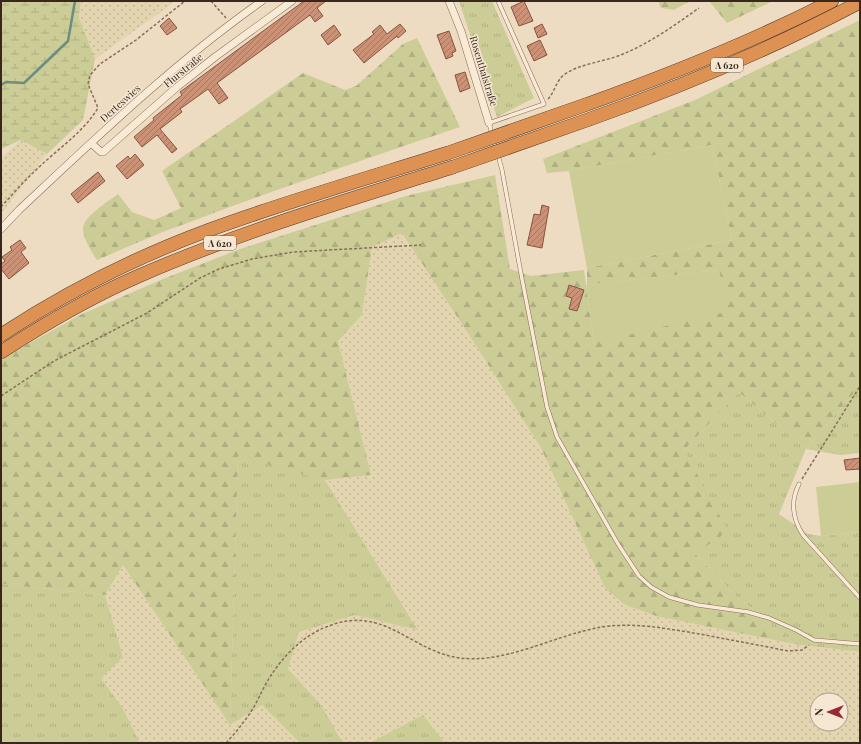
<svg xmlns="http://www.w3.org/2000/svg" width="861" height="744" viewBox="0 0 861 744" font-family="'Playfair Display',serif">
<defs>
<pattern id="farmland-dots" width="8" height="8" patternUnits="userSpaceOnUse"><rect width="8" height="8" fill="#e3d5b0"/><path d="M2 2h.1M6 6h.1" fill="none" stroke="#c3b797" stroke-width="1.8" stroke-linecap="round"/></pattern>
<pattern id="grass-tufts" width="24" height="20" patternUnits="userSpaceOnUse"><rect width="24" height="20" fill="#cccc96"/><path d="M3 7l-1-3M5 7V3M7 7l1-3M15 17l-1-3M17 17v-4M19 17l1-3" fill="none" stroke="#b0af81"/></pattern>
<pattern id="forest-firs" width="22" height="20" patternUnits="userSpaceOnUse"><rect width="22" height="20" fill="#cccc96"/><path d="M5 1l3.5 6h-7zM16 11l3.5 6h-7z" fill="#b0af81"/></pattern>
<pattern id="wetland-marsh" width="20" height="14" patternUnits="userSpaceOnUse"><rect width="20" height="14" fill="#cccc96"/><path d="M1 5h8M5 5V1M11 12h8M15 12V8" fill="none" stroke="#b0af81"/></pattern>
<pattern id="building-hatch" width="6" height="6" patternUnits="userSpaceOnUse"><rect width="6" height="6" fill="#cc9278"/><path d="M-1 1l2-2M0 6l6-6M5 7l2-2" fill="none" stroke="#a67762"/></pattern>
</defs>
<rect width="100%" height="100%" fill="#eedcc2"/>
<path fill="url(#farmland-dots)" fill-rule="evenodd" d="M81 1H176L95 59 79 18Z
M21 140 47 154 1 214V158Z
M402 233 473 341 541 448 605 588 656 616 794 644 860 652V743H445L423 715 369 743H345L288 669 299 632 355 615 418 629 325 480 371 475 338 341 362 315 372 247ZM817 700H841V724H817Z
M123 565 230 725 262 705 300 743H140L122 707 101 677 123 657 105 595Z"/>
<path fill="url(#grass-tufts)" d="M459 1H492L534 98 497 117Z
M860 386V453L840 455 806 449 779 514 808 534 821 536 860 532V652L794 644 736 596 695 554 684 450 739 392 806 449Z
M238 455 325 480 418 630 355 615 299 632 288 669 321 705 338 735 345 743H300L262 705 230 725Z
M1 584 105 595 123 657 101 678 122 707 140 743H1Z
M423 715 445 743H369L371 742Z"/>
<path fill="url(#forest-firs)" d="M658 1H690L674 10 661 8Z
M709 1H773L727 23Z
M860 20V386L806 449 739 392 684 450 728 531 695 554 736 596 794 644 656 616 624 604 605 588 541 448 473 341 402 233 372 247 362 315 338 341 371 475 325 480 238 456 230 725 123 565 105 595 1 584V361L8 355 82 314 163 279 240 249 406 196 495 175 510 269 531 276 584 270 594 343 719 270 587 285V268L732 240 712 145 569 171 547 173 543 159 695 100Z
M417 38 460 127C369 158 279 188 190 222 158 233 128 247 97 260 92 253 82 236 83 228 84 216 109 201 118 194L132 212 154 220 181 208 162 171 303 73 345 90 356 86 403 44Z"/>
<path fill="url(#wetland-marsh)" d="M1 1H81L79 18 95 59 83 120 47 154 21 140 1 149Z"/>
<path fill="#cccc96" d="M712 145 732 240 587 268 569 171Z
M719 270 729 311 594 343 586 285Z
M860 482V532L821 536 816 487Z"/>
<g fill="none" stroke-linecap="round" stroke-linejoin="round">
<path stroke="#6c8e82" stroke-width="2.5" d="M1 85 6 82 24 83 68 41 75 1"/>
</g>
<path fill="url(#building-hatch)" stroke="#87543f" d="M304 1H326L317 8 323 16 315 22 310 15 217 83 228 98 219 104 208 89 180 109 182 112 160 129 177 149 172 153 157 135 142 147 134 137 154 120 153 118 182 95 180 92Z
M524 1 533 21 519 26 511 7Z
M169 18 177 28 167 35 160 26Z
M400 24 406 31 398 38 397 36 364 63 353 50 374 34 372 32 380 25 387 34Z
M542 24 547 34 538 38 534 28Z
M334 25 341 35 328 45 321 35Z
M449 31 456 51 452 53 453 56 446 59 437 35Z
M540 40 547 55 534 61 527 46Z
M465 72 470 88 460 92 455 75Z
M135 154 144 165 127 179 116 166 128 156 130 159Z
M98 172 105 181 78 203 71 194Z
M542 205 549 207 542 248 527 245 534 214 540 215Z
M20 240 26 248 21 252 29 263 9 279 1 269V264L5 261 2 257 12 250 10 247Z
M569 285 584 290 577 311 569 309 572 298 566 296Z
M860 458V469L846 470 844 460Z"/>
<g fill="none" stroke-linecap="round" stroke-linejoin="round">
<g stroke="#886d59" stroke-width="4.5">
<path id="service" d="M496 149 489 123 544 104 498 1
M498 155 502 170 522 279 547 407 557 437 618 544 639 576 651 587 669 597 698 605 748 612 769 618 796 630 814 640 860 644
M799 484C790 502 792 518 803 535L860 598"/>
</g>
<g stroke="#886d59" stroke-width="8">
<path id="minor" d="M449 1 461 31 489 123
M91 143 101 152H103L177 87 215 57 292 1
M1 229 19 210C97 137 174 63 262 1"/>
</g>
<g stroke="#553c2e" stroke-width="14">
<path id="motorway" d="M585 105C669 75 752 42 832 1
M590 119C683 86 773 48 860 2
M1 335C65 293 136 257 209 230 288 201 368 178 448 153
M1 352C46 323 92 296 141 275 242 231 348 200 453 167"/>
</g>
<path stroke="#886d59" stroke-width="1.5" stroke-dasharray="3 2" stroke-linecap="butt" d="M211 1 226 18
M548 99C555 92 556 80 565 74 582 63 604 62 623 54 650 43 675 25 699 8
M1 207C12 195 23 182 35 171 56 150 82 134 98 108L88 84 90 75 100 64 136 40 185 1
M1 396 54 361 147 313 200 278 219 269 252 259 293 252 421 245
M802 479 860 386
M226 743C237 731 247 719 255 705 260 696 264 686 270 677 283 656 303 636 326 627 384 603 409 651 460 658 507 664 557 634 602 627 635 622 669 629 700 634 730 640 759 645 788 651L802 650 809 645"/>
<use href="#service" stroke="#f9ead5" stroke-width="3.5"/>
<use href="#minor" stroke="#f9ead5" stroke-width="7"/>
<use href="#motorway" stroke="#dd9153" stroke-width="13"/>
<g stroke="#553c2e" stroke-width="14" stroke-linecap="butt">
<path id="motorway-bridge" d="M448 153 585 105
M453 167 590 119"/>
</g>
<use href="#motorway-bridge" stroke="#dd9153" stroke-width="13"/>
</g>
<g text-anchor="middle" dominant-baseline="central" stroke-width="3" stroke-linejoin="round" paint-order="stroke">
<g fill="#f5e7d2" stroke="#706154" stroke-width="1">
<rect x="711" y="58" width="32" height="14" rx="3"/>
<rect x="204" y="236" width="32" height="14" rx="3"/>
</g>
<g font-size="9" font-weight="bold" fill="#37271e">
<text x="727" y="65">A 620</text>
<text x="220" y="243">A 620</text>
</g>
<g font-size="10" fill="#37271e" stroke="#f5e7d2">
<text transform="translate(183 70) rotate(-39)">Flurstraße</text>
<text transform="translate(484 71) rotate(73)">Rosenthalstraße</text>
<text transform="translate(120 103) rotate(-42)">Derteswies</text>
</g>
</g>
<rect width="861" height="744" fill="none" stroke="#37271e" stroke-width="4"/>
<g transform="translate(829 712) rotate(270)"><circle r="19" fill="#f5e7d2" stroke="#a99a8a"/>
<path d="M0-3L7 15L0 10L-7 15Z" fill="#972936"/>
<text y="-6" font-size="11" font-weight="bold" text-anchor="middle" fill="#37271e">N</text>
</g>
</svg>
